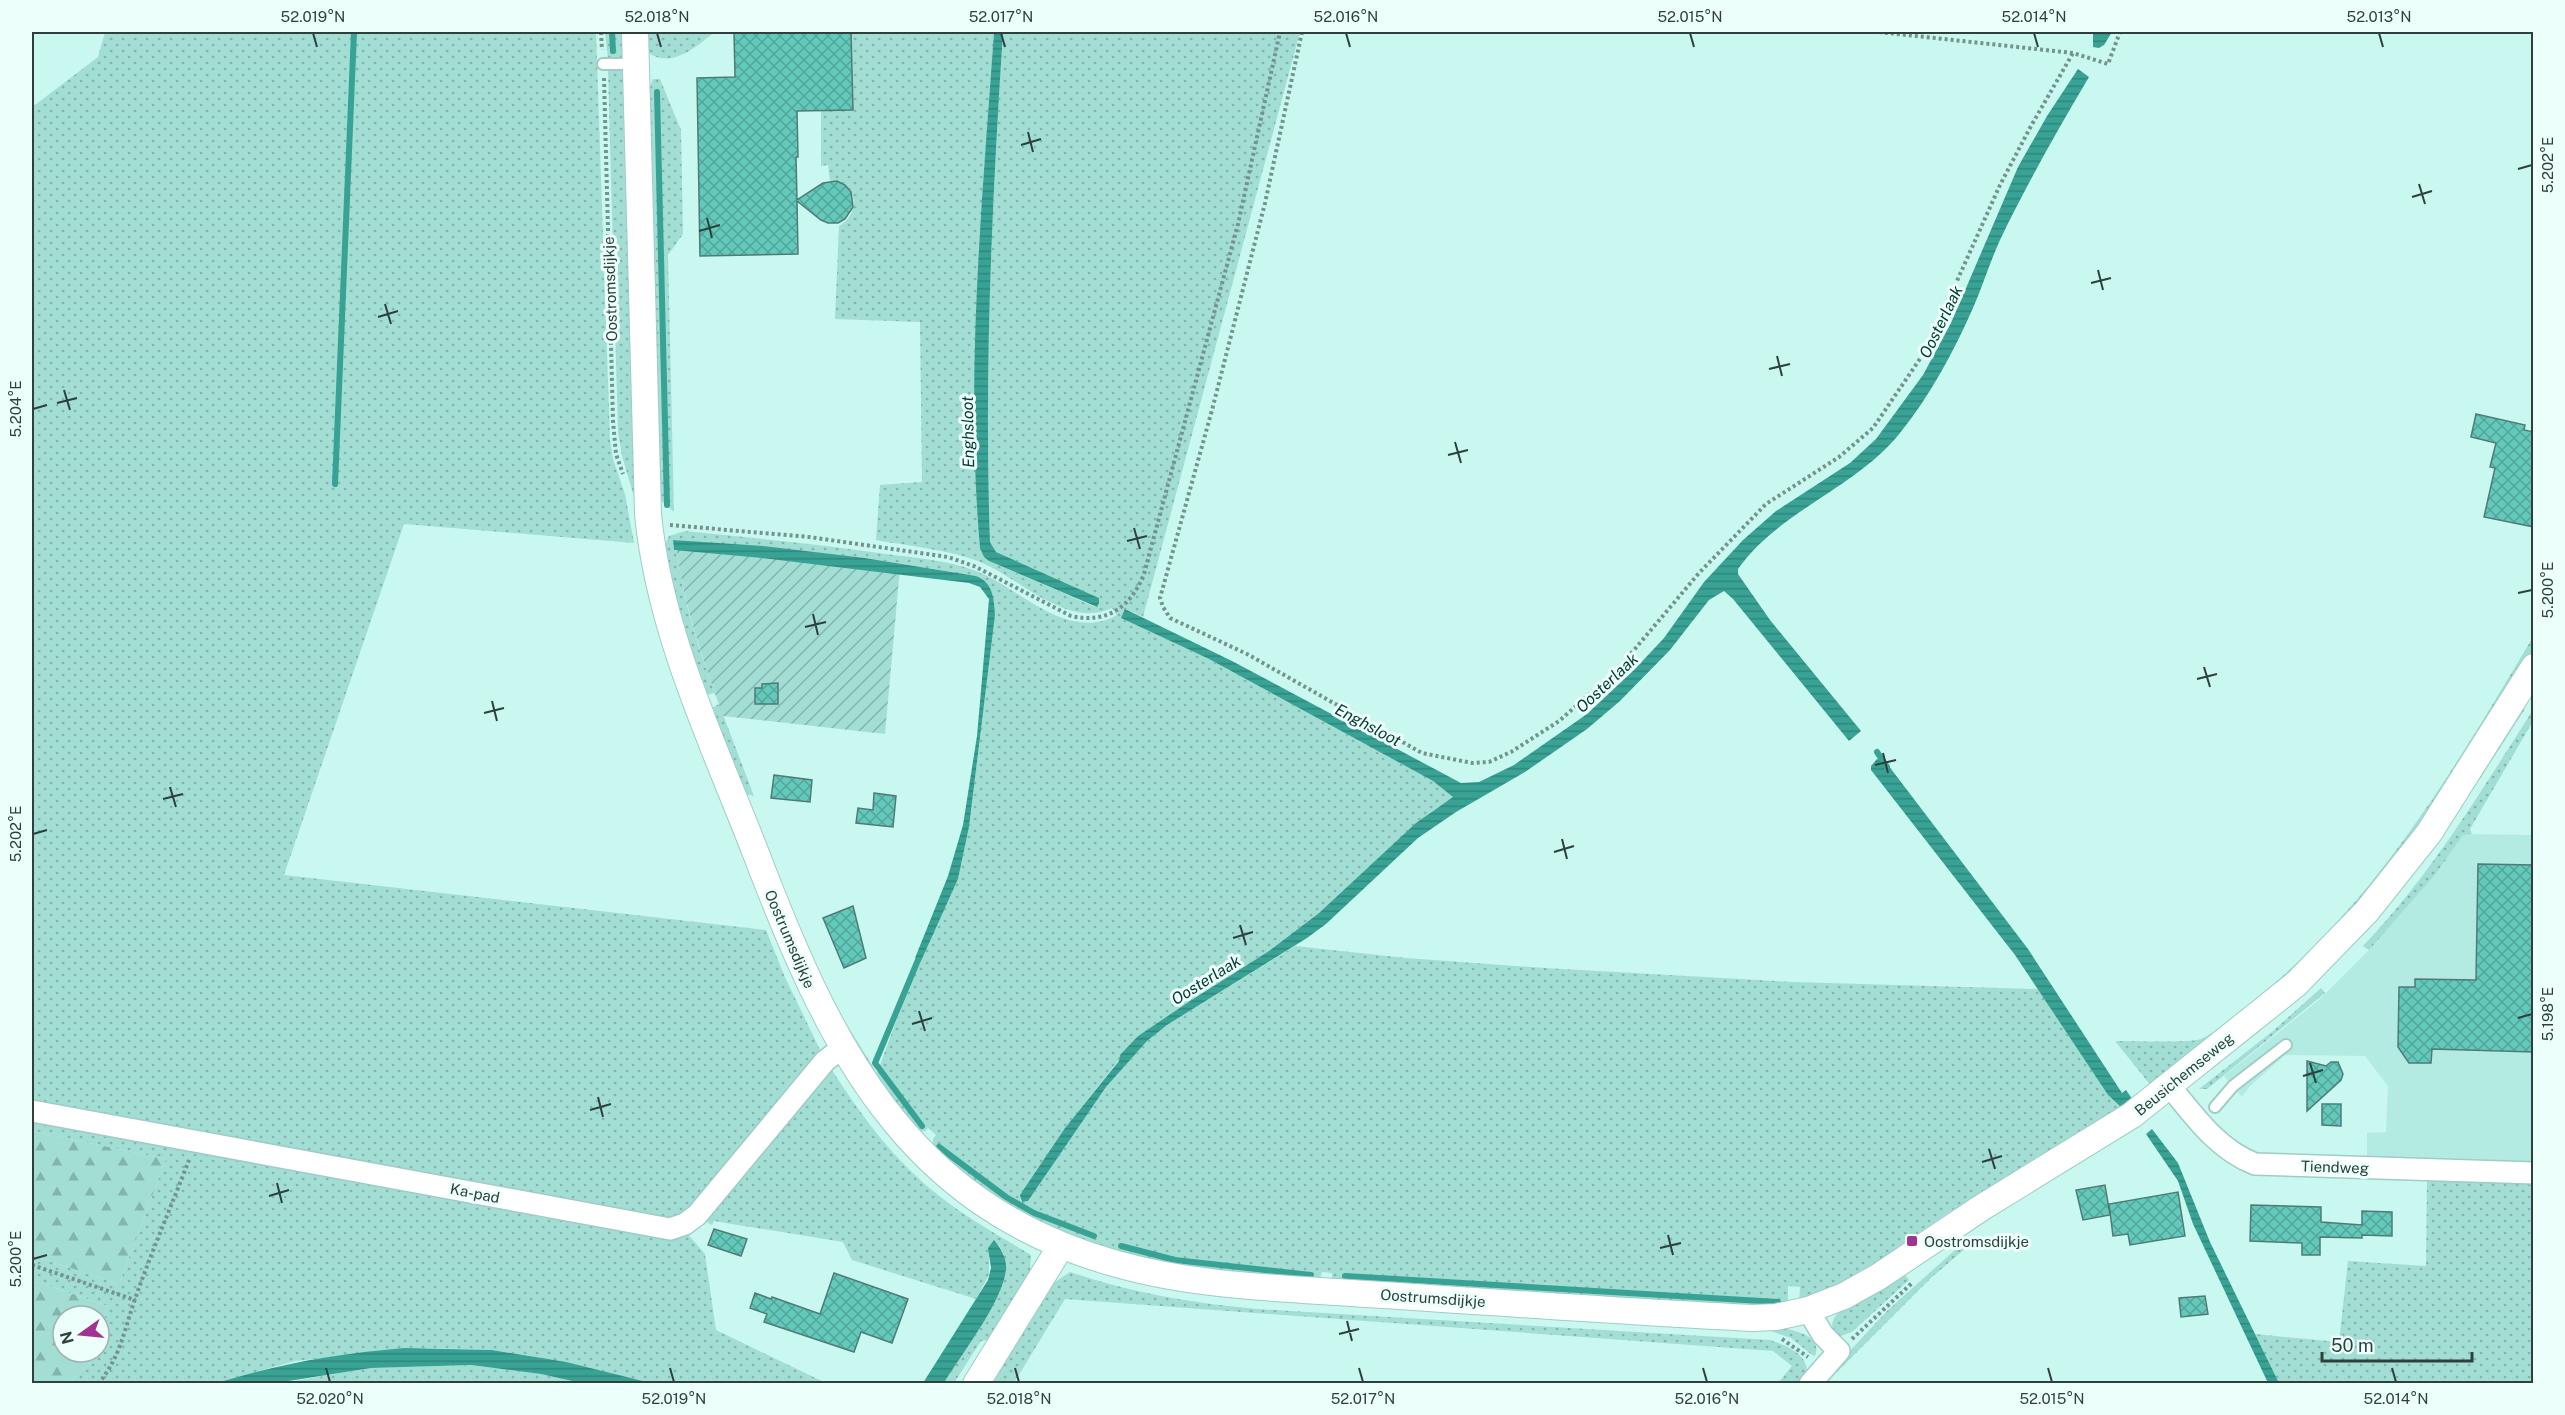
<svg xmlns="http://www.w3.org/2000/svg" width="2565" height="1415" viewBox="0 0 2565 1415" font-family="'Public Sans',sans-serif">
<defs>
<pattern id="grass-dots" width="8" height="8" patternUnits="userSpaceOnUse" patternTransform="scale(1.5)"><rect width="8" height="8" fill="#a2ded4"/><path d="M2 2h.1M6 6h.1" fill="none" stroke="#84b5ad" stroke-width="1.8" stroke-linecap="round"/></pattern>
<pattern id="forest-firs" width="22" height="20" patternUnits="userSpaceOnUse" patternTransform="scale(1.5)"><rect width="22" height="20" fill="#a2ded4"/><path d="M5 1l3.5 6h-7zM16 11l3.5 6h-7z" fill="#84b5ad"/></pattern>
<pattern id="garden-furrows" width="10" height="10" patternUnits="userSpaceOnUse" patternTransform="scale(1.5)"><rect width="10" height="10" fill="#a2ded4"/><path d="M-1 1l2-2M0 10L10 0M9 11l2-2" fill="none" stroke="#84b5ad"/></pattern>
<pattern id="water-rules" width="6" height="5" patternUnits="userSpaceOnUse" patternTransform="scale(1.5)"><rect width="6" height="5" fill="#38a395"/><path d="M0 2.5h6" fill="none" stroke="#30867b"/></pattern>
<pattern id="building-cross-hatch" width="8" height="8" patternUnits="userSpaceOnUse" patternTransform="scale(1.5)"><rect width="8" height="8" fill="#63c9bb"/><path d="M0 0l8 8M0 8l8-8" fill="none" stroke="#52a599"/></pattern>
</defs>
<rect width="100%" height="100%" fill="#c9f8f0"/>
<path fill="#b3ebe2" d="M2463 834 2533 835V1165L2367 1161V1133L2386 1132 2388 1086 2365 1056 2285 1055 2250 1086 2242 1097 2224 1076 2320 999 2369 950 2435 875Z"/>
<path fill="url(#grass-dots)" d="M105 32H596L610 439 613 459 625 494 634 543 404 524 284 875 766 930 784 975 822 1054 694 1209 671 1221 32 1105V103L35 105 98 57Z
M605 32H625L627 52 621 58 608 59Z
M644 32H715C696 46 675 68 650 54Z
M851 32H994L983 188 977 488 980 548 989 561 1095 607 1099 598 996 552 990 542C984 372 992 201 1003 32H1300L1143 617 1126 609 1121 618 1209 659 1433 781 1454 797 1431 812 1319 913 1269 951 1190 1001 1138 1036 1065 1128 1020 1200 1022 1202 1028 1201 1106 1087 1147 1041 1167 1025 1295 946 1406 958 1545 968 1793 982 2038 989 2108 1095 2123 1109 1960 1213 1955 1208 1895 1249 1898 1255 1874 1270 1799 1304 1800 1287 1788 1286V1306L1773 1308 1332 1281V1273L1322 1272 1320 1279C1288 1278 1255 1278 1224 1275 1118 1262 1013 1222 933 1151V1139L936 1135 928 1128 925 1131H913L873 1081 840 1014 877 1073 912 978 958 879 969 827 995 615C992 600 992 582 976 576L866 558 673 540 674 550 677 551C683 600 698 647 715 693L705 695 681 625 664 546 669 536 685 531C752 538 819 544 886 554 916 558 947 560 976 571 1020 588 1067 643 1117 615L1112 608C1065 630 1018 575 975 560 944 549 908 546 876 540L880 485 922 482 920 322 835 319 839 226C862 213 857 182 830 181L828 165 821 166V109L851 106Z
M608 71H623L628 77 642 524 622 456 618 432Z
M653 79H660L681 130 683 234 668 255 674 512 658 498 647 93Z
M2533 637V651L2523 669C2472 748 2424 829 2363 901 2302 973 2225 1029 2152 1087L2115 1041C2130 1041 2192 1043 2201 1039 2216 1033 2235 1014 2249 1004 2373 908 2454 769 2533 637Z
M719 704 754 796 746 794 710 709Z
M2525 709C2472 791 2422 873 2354 943L2353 939 2518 710Z
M2533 710V721L2470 829 2472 834 2463 835 2435 875 2369 950 2363 946C2431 875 2481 791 2533 710Z
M2314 983 2260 1031 2205 1074 2204 1072Z
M2321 988 2325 993 2207 1089H2199L2273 1031Z
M828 1070H832C862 1117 895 1161 938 1195 967 1218 1000 1236 1031 1255L1030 1274 993 1339 981 1341 954 1383H944L955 1364 1004 1255 999 1245 989 1246V1275L976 1299 852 1260 843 1242 714 1221 712 1225 702 1219Z
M32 1116 500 1204 524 1214 586 1225 611 1224 685 1231 705 1254 716 1330 826 1383H651L525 1355 492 1350 430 1348 295 1361 217 1383H69L94 1359 95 1352H99V1339L108 1306 32 1280V1255L119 1284 166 1159 32 1131Z
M2427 1175 2533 1179V1383H2279L2255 1334 2339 1342 2348 1261 2426 1266Z
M1964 1242H1973L1932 1277 1837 1372 1833 1369 1888 1310Z
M1088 1268 1787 1329C1801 1332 1822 1338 1815 1356L1812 1355 1791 1338 1768 1330 1258 1300 1159 1287Z
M1070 1272C1131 1293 1193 1303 1257 1309L1770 1340C1785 1345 1804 1352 1807 1369L1799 1383H1778L1792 1366 1773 1351 1065 1299 1014 1383 990 1384 1052 1284Z
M1904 1273 1909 1280 1852 1332 1841 1336C1830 1331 1830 1322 1837 1314Z
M471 1365 541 1374 581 1383 276 1384 370 1368Z"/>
<path fill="url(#forest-firs)" d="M32 1131 166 1159 119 1284 32 1255Z
M32 1280 108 1306 99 1339V1316H63V1352H95L94 1359 69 1383H32Z"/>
<path fill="url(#garden-furrows)" d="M676 544 900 568 885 734 723 716C703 659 683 604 676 544Z"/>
<path fill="url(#water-rules)" d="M994 32H1003C992 201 984 372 990 542L996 552 1099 598V603L1097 607 989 561 984 557 980 548C965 377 982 203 994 32Z
M2093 32H2112L2104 45 2099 48 2093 47Z
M2078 69 2089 77C2057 131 2027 184 2000 240 1990 262 1983 285 1973 308 1954 351 1930 396 1900 433 1855 489 1780 510 1738 569V574L1770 620 1861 731 1849 741 1733 599 1724 591 1709 600 1670 650 1620 701 1587 729 1525 772 1456 812 1418 838 1326 924 1307 938 1167 1025 1147 1041 1106 1087 1028 1201 1022 1202 1020 1195 1065 1128 1119 1061 1120 1055 1138 1036 1190 1001 1269 951 1319 913 1416 823 1453 797 1433 781 1209 659 1121 618 1125 609 1232 661 1461 783 1479 782 1514 765 1587 714 1634 670 1664 638 1704 582 1743 540 1776 511 1850 463 1876 439 1923 375 1951 323 2018 167 2047 116Z
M673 540 763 546 865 558 976 576C993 582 994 599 995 615L969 827 958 879 921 961 915 958 948 876 963 825 977 736 989 599 980 587 969 583 762 558 674 550Z
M1877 759 1885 761 2028 949 2122 1093 2126 1090 2133 1100 2123 1109 2108 1095 2015 955 1871 770V766Z
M2152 1129 2178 1163 2210 1242 2279 1383H2268L2193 1224 2178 1181 2146 1134Z
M994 1240C1001 1248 1007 1259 1006 1269 1003 1302 961 1354 944 1383H923L988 1280 991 1268 988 1248Z
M404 1348 492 1350 566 1362 651 1383H581L541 1374 471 1365 371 1368 276 1383H217C282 1363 336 1354 404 1348Z"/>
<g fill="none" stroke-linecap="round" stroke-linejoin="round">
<path stroke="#38a395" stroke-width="6" d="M612 32 613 51
M657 92 667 505
M335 484 354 32
M1877 752 1887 767
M918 960 875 1063 922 1126
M939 1147 1006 1197 1034 1213 1094 1236
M1121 1246 1175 1260 1311 1275
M1345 1276 1778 1302"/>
</g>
<path fill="url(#building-cross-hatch)" stroke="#507b75" stroke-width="1.5" d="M734 32H851L853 110 797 111 798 157H796L797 200 823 183 837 181 845 185 851 192 853 207 845 219 838 223H828L821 220 797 201 798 254 700 256 697 78 735 77Z
M2476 414 2525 425 2524 430 2534 432V527L2484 517 2495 468 2490 467 2496 443 2471 437Z
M778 683V704H755V688H762V684Z
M774 775 812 780 810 802 771 798Z
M874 793 896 796 893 827 856 823 858 808 873 810Z
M2478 864 2534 865V1052L2432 1049 2431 1063H2409L2398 1047 2399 987H2415V979L2476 980Z
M853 906 866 958 844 968 823 918Z
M2307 1061 2326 1066 2331 1062H2338L2343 1074 2341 1080 2307 1111Z
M2322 1104H2341V1126L2322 1125Z
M2105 1185 2110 1215 2083 1220 2076 1190Z
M2178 1192 2185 1236 2130 1245 2128 1234 2113 1236 2109 1204Z
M2251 1205 2321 1207V1222L2362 1225V1211L2392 1212V1236L2362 1235V1238L2320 1237V1255H2302V1243L2250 1241Z
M714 1229 747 1239 741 1256 708 1245Z
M834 1273 908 1299 892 1343 861 1332 854 1352 764 1322 767 1314 750 1308 755 1293 771 1299 772 1297 820 1314Z
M2205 1296 2208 1314 2181 1317 2179 1298Z"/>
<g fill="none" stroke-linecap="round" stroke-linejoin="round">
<g stroke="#9fcdc6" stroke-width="14">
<path id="service" d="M603 64H636
M2215 1107 2233 1086 2286 1045"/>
</g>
<g stroke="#9fcdc6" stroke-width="24">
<path id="minor" d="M2169 1085C2193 1115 2218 1150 2255 1164L2534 1173
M32 1111 670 1229 685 1224 697 1215 825 1061 842 1048
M1808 1310 1823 1335 1839 1351 1810 1384"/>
</g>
<g stroke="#9fcdc6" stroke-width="28">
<path id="tertiary" d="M635 32 648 514C659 631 713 743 755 851 828 1042 903 1205 1117 1264 1198 1287 1284 1288 1367 1294 1496 1302 1624 1312 1752 1318L1776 1317 1808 1310 1844 1296 1878 1277 1981 1208 2132 1115 2296 984 2367 911 2429 833 2534 667
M976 1384 1061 1246"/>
</g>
<path stroke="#73938d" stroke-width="4" stroke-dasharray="3 3" stroke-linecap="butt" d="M601 32 602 50
M1302 32 1265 203 1212 410 1160 598 1163 607 1170 618 1247 654 1422 753 1472 763 1489 762 1511 752 1559 721 1618 669 1699 573 1766 504 1839 457 1873 428 1926 350 2000 185 2031 126 2073 53
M1879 32 2073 53 2108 64 2120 32
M604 78 613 421 616 454 623 474
M670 525 809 537 948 557 974 566 1071 616C1107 624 1131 607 1144 574L1238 224 1280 32
M32 1265 135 1300
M1782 1339 1808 1357
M1852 1339 1912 1283
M98 1384C120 1358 124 1331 135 1299 151 1253 171 1207 189 1160"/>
<use href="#service" stroke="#fff" stroke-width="10"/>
<use href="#minor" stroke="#fff" stroke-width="21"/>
<use href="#tertiary" stroke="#fff" stroke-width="26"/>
</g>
<path fill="none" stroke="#2d403c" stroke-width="2" d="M313 33 317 47M657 33 661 47M1001 33 1005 47M1346 33 1350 47M1690 33 1694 47M2034 33 2038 47M2379 33 2383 47M1028 132 1033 152M1021 145 1041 139M2518 169 2532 165M2419 184 2425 204M2412 197 2432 191M707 218 712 238M699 231 720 225M2098 270 2103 290M2091 283 2111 278M385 304 391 324M378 317 398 311M1777 356 1782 376M1769 369 1790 364M64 390 70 410M57 403 77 398M33 409 47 405M1455 442 1461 463M1448 455 1468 450M1134 528 1140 549M1127 541 1147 536M2518 593 2532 590M813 614 818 635M805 627 826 622M2204 667 2210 687M2197 679 2217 674M492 701 497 721M484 713 504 708M1883 753 1888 773M1875 765 1896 760M170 787 176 807M163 799 183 794M33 834 47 830M1562 839 1567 859M1554 852 1574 846M1240 925 1246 945M1233 938 1253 932M919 1011 925 1031M2518 1018 2532 1014M912 1024 932 1018M2310 1063 2316 1083M2303 1076 2323 1070M598 1097 603 1117M590 1110 611 1104M1989 1149 1995 1169M1982 1162 2002 1156M277 1183 282 1203M269 1196 289 1190M1668 1235 1673 1255M1660 1248 1681 1243M33 1259 47 1255M1347 1321 1352 1341M1339 1334 1359 1329M326 1368 330 1382M670 1368 674 1382M1015 1368 1019 1382M1359 1368 1363 1382M1703 1368 1707 1382M2048 1368 2052 1382M2392 1368 2396 1382"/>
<rect fill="#a13493" stroke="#ecfffb" stroke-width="2" x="1906" y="1235" width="12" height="12" rx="3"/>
<g text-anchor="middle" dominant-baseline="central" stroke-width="6" stroke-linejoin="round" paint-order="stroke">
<g font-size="15" fill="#2d403c" stroke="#ecfffb">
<text transform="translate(610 289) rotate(-92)">Oostromsdijkje</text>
<text transform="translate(790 939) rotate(67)">Oostrumsdijkje</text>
<text transform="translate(2184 1074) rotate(-39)">Beusichemseweg</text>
<text transform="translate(2335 1167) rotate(2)">Tiendweg</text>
<text transform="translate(475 1193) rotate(11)">Ka-pad</text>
<text transform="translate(1433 1298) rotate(4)">Oostrumsdijkje</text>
</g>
<g font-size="15" fill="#2d403c" stroke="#ecfffb" text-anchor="start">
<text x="1924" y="1241">Oostromsdijkje</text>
</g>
<g font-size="16" font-style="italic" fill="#053832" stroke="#ecfffb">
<text transform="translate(1941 322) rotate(-64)">Oosterlaak</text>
<text transform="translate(968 432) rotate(-91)">Enghsloot</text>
<text transform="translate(1607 683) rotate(-43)">Oosterlaak</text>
<text transform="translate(1368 725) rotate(28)">Enghsloot</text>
<text transform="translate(1206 980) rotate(-32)">Oosterlaak</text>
</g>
</g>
<rect width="2565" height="1415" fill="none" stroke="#ecfffb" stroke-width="66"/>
<g transform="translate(81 1334) rotate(255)"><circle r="28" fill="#ecfffb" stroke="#a0b3af" stroke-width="1.5"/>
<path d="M0-4.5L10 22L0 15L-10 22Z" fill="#a13493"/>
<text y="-9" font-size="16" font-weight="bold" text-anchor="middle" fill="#2d403c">N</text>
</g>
<path d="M2322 1352v9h150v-9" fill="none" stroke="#2d403c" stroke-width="3"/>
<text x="2331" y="1352" font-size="18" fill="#2d403c" stroke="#ecfffb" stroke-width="4.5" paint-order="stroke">50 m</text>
<rect x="33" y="33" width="2499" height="1349" fill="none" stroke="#2d403c" stroke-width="2"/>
<g font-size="15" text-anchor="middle" fill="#2d403c">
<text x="313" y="22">52.019°N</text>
<text x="657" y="22">52.018°N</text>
<text x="1001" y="22">52.017°N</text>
<text x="1346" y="22">52.016°N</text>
<text x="1690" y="22">52.015°N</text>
<text x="2034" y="22">52.014°N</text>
<text x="2379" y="22">52.013°N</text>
<text transform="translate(2548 165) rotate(-90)" y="5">5.202°E</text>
<text transform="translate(16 409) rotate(-90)" y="5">5.204°E</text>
<text transform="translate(2548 590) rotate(-90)" y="5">5.200°E</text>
<text transform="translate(16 834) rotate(-90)" y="5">5.202°E</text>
<text transform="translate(2548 1014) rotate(-90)" y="5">5.198°E</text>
<text transform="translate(16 1259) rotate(-90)" y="5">5.200°E</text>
<text x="330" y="1404">52.020°N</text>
<text x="674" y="1404">52.019°N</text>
<text x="1019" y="1404">52.018°N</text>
<text x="1363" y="1404">52.017°N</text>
<text x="1707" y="1404">52.016°N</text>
<text x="2052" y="1404">52.015°N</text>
<text x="2396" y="1404">52.014°N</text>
</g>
</svg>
